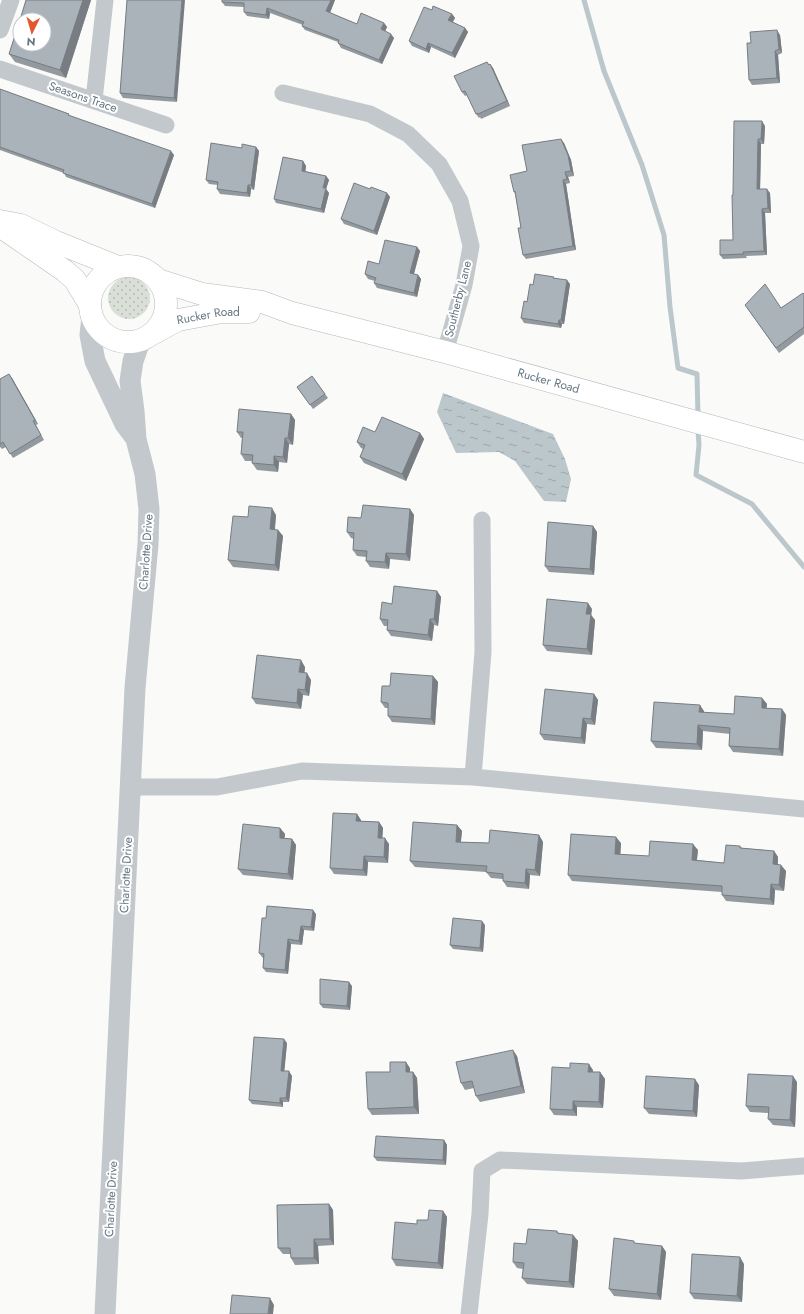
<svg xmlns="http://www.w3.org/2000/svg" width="804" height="1314" viewBox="0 0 804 1314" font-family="Jost,sans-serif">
<defs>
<pattern id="garden-dots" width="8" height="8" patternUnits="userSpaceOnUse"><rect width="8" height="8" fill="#dadfd7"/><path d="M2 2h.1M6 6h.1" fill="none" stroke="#b4b9b4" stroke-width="1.8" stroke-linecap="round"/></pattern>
<pattern id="water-ripples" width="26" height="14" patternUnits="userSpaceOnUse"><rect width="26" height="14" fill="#bbc7cb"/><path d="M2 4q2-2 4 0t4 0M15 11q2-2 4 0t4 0" fill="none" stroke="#9ca6aa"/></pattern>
</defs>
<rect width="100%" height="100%" fill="#fafaf8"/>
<path fill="url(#garden-dots)" d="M108 298a21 21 0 1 1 42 0a21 21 0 1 1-42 0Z"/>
<path fill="url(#water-ripples)" d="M443 393 553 434 565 459 571 479 566 502 544 501 515 461 499 452 456 453 437 412Z"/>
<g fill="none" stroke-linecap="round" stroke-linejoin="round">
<path stroke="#bbc7cb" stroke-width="5" d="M584 0 604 71 642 165 664 235 670 307 678 368 697 374 698 417
M698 429 699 445 696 475 752 504 804 567"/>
<g stroke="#b3babf" stroke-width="23">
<g id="secondary">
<path d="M0 221 21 225 56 242 118 267"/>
<path d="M4 229 65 271 75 280 90 305"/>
<circle cx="128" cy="304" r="38"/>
<path id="s1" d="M158 280 202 294 262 302 292 313 445 352 804 452"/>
<path id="s2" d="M154 333 178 320 222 312H249"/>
</g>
</g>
<path stroke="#c3c8cc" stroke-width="17" d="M0 30 11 0
M0 69 166 125
M283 93 370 114 408 134 439 164 460 201 471 246 464 285 445 352
M94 100 105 0
M473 777 483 652 482 520
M130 787H217L302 771 473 777 804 809
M469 1314 480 1214 482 1171 500 1160 741 1171 804 1166"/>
<path stroke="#c3c8cc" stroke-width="21" d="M92 317 90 335 95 361 125 424 134 436
M105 1314 135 688 148 544 149 509 145 474 136 439 134 411 130 381 133 361 139 344 144 339"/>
<use href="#secondary" stroke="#fff" stroke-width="22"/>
</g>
<path fill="#929a9f" d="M26 0H91L66 78 15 62 9 54Z
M127 0 177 102 123 98 120 93Z
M222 0H335L330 13 357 24 384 23 387 27 385 31 394 38 382 64 341 48 338 43V42L305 30 302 26 303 25 270 13 269 19 247 16 244 12V7L225 6 222 2Z
M432 10 452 14 455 18 453 22 465 28 468 32 455 58 431 47 429 53 412 46 409 41Z
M780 35 782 53 778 55 780 83 752 85 749 80Z
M487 62 489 65 490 64 493 68 510 106 481 119 480 117 479 118 476 114 467 95 465 96 462 92Z
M0 89 69 114 70 116 174 155 155 208 66 177 64 173 0 150Z
M765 126 764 144H761L760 189 770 193 771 213H765L767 255 746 256 747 258 723 259 720 255 733 240V195Z
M564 143 571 160 574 176 568 177 570 183 566 184 576 250 526 259 523 255 521 228 515 194 514 192Z
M256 147 259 151 254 190 251 189 250 197 220 194 217 189 218 185 209 184 206 180 242 148Z
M303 161 306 166 305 171 326 176 329 180 326 189 329 193 324 213 276 203 274 199Z
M370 189 387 193 390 197 377 235 344 224 341 219Z
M417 247 420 251 414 274 418 275 421 279 417 297 377 288 374 283 375 281 368 279 365 274 379 264Z
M555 278 570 284 564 324H562L561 328 524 323 521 318 533 285Z
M804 294V334L779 353 745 305 781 308Z
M312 376 328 398 313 409 297 387Z
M12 378 38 424 36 425 44 440 13 458 6 447 2 449 0 447V379Z
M291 414 295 420 293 445 289 444 287 463 279 462 278 472 257 470 252 463V461H245L241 454 242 438H241L237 432Z
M375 432 420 433 424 439 406 481 364 463 360 457 363 449 361 448 357 442Z
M410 509 414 515 410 561 390 559 389 569 370 567 366 561V557L357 556 353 550 354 539 351 538 347 532 361 518Z
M276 515 275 530H278L283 536 279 571 233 567 228 560 248 517Z
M593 526 597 532 594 575 549 572 545 566Z
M437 591 441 597 438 626 434 625 432 641 391 636 387 630V626H384L380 619 392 604Z
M592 609 591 615 595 620 592 655 547 651 543 645Z
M305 667 304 673 311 680 309 696 303 695 301 709 256 704 252 698Z
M433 676 438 682 435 725 392 722 388 716V708H385L381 702 390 686Z
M594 694 598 700 595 725 587 724 585 744 544 740 540 734Z
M762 698 767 704 766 708 782 709 786 715 783 756 733 752 729 746 730 734 703 731 702 750 656 748 651 741 704 711V713L734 714Z
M357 814 361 821 379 822 383 828 382 838 389 844 388 863 368 862 367 876 334 874 330 868Z
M457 825 462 831 461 842 489 843 539 835 543 842 540 876 530 875 529 889 507 887 503 881V879L491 878 486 872 415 867 410 861Z
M280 828 285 834 284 838 292 839 296 845 293 880 243 875 238 869Z
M621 843 620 855 649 856 698 850 697 860 724 863 740 846 742 848 774 851 778 857V864L786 871 784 891 775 890 774 905 726 901 722 895V892L572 881 568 875Z
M316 914 314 931 304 930 302 945 291 944 288 974 266 972 263 968V958L262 957 259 953Z
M485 925 483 952 453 949 450 945Z
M352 986 350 1010 323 1008 320 1004Z
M287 1043 284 1071 292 1076 289 1102H283V1107L252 1104 249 1100Z
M517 1056 525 1093 480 1102 476 1096 474 1088 465 1090 461 1083Z
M410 1068V1072H413L417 1078 419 1114 372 1115 368 1109Z
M593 1070V1072H600L605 1079 603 1108 577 1107V1116L554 1115 550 1109Z
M797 1082 795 1127 773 1125 768 1119 769 1113 750 1112 746 1106Z
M699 1085 697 1117 649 1114 644 1108Z
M444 1140 447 1145 446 1165 377 1161 374 1157Z
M329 1204 333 1210 334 1245 318 1246 319 1264 295 1265 291 1258V1254H283L278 1248Z
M443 1211 447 1217 443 1269 396 1266 392 1259 417 1224 428 1220Z
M557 1231 558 1233 573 1235 578 1241 574 1288 527 1284 522 1278 523 1269 517 1268 513 1262 526 1244Z
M637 1244 662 1246 666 1252 661 1300 614 1296 609 1289Z
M744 1264 742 1302 694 1299 690 1293Z"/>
<path fill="#777d82" d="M83 0H91L66 78 60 70Z
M182 0H185L177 102 174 98Z
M331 0H335L329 15 326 11Z
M267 8 270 13 269 19 266 15Z
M452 14 455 18 451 24 448 20Z
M384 23 387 27 384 34 381 29Z
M465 28 468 32 455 58 452 53Z
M777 30 780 35 782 53 779 49Z
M391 34 394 38 382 64 379 60Z
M428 43 431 47 429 53 426 49Z
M775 51 778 55 780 83 777 78Z
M490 64 493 68 510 106 507 101Z
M762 121 765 126 764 144 761 139Z
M561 139 564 143 571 160 574 176 571 171Z
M758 139 761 144 760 193 757 189Z
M256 147 259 151 254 190 251 185Z
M171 151 174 155 155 208 152 204Z
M303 161 306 166 305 175 302 171Z
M565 172 568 177 570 183 567 179Z
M326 176 329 180 326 189 329 193 324 213 321 209 323 188Z
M563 180 566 184 576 250 573 246Z
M248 185 251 189 250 197 247 193Z
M767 189 770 193 771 213 768 208Z
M387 193 390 197 377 235 374 231Z
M762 209 765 213 767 255 764 251Z
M417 247 420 251 413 277 410 273Z
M418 275 421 279 417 297 414 293Z
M567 280 570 284 564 324 561 320Z
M559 320 562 324 561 328 558 324Z
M9 374 12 378 38 424 35 420Z
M291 414 295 420 293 445 288 438Z
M420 433 424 439 406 481 402 474Z
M285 438 289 444 287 463 283 457Z
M274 456 279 462 278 472 274 465Z
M272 508 276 515 274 535 270 529Z
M410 509 414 515 410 561 406 554Z
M593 526 597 532 594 575 590 569Z
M278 530 283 536 279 571 275 565Z
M386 553 390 559 389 569 385 562Z
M437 591 441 597 438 626 434 619Z
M588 603 592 609 591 615 595 620 592 655 587 649 586 614Z
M430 619 434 625 432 641 428 635Z
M301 660 305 667 304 679 299 672Z
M307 673 311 680 309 696 305 690Z
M433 676 438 682 435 725 431 719Z
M298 689 303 695 301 709 297 703Z
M594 694 598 700 595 725 591 719Z
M762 698 767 704 766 714 762 708Z
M700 705 704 711V719L699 712Z
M782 709 786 715 783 756 779 749Z
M583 718 587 724 585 744 581 738Z
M698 725 703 731 702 750 697 744Z
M357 814 361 820V827L356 821Z
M379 822 383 828 382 844 378 838Z
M457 825 462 831 460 848 456 842Z
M280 828 285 834 284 844 280 838Z
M539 835 543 842 540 876 535 870Z
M616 837 621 843 620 861 615 854Z
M385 838 389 844 388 863 384 857Z
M292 839 296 845 293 880 288 874Z
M693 844 698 850 696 866 692 860Z
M774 851 778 857 777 870 773 864Z
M364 856 368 862 367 876 363 870Z
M781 865 786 871 784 891 779 885Z
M526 869 530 875 529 889 525 883Z
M771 884 775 890 774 905 770 899Z
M313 910 316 914 314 931 311 927Z
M482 921 485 925 483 952 480 948Z
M301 926 304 930 302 945 299 941Z
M288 939 291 944 288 974 285 970Z
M349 982 352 986 350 1010 347 1006Z
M284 1039 287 1043 284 1075 281 1071Z
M513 1050 517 1056 525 1093 521 1086Z
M406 1062 410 1068V1078L406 1072Z
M589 1064 593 1070 592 1078 588 1072Z
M289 1071 292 1076 289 1102 286 1098Z
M413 1072 417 1078 419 1114 414 1107Z
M600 1072 605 1079 603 1108 599 1102Z
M793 1076 797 1082 795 1127 790 1120Z
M695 1079 699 1085 697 1117 693 1111Z
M280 1098 283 1102V1107L280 1103Z
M573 1101 577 1107V1116L573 1110Z
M444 1140 447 1145 446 1165 443 1160Z
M329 1204 333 1210 334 1245 330 1239Z
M443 1211 447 1217 443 1269 438 1263Z
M573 1235 578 1241 574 1288 569 1282Z
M314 1239 318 1246 319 1264 314 1258Z
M662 1246 666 1252 661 1300 657 1294Z
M740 1257 744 1264 742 1302 737 1296Z
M270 1298 274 1305 273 1314H268Z"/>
<path fill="#aab3b9" stroke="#777d82" d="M26 0H83L60 70 9 54 20 20V44H44V20H20Z
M127 0H182L174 98 120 93Z
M222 0H331L326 11 357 24 361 13 384 23 381 29 391 34 379 60 338 43 339 40 302 26 304 22 267 8 266 15 244 12V3L222 2Z
M433 6 452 14 448 20 465 28 452 53 428 43 426 49 409 41 424 7 432 10Z
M777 30 779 49 775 51 777 78 749 80 747 43H751L750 32Z
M487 62 489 65 490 64 507 101 478 114V113L476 114 465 91 462 92 454 76Z
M0 89 69 114 68 115 171 151 152 204 63 173 64 170 0 147Z
M734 121H762L761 139H758L757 189H767L768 208 762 209 764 251 743 252 744 254 720 255V240H733L732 195H733Z
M561 139 568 155 571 171 565 172 567 179 563 180 573 246 523 255 518 228H521L515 191 514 192 510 175 527 171 522 145Z
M211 143 242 148V144L256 147 251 185H248L247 193 217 189 218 182 206 180Z
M283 157 303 161 302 171 326 176 323 188H326L321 209 274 199Z
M354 183 370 189 371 187 387 193 374 231 341 219Z
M385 240 417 247 410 273 418 275 414 293 374 283 376 278 365 274 368 261 379 264Z
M535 274 554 277 553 278 567 280 561 320H559L558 324 521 318 524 301 527 302 530 284 533 285Z
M765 284 781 308 803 293 804 294V327L776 348 745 305Z
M9 374 35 420 33 421 41 435 10 454 3 442 0 444V379Z
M312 376 325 394 310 405 297 387Z
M239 409 291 414 288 438H285L283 457 274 456V465L252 463 253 455 241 454 243 432H237Z
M382 417 420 433 402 474 360 457 365 445 357 442 363 427 375 432Z
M363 505 410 509 406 554 386 553 385 562 366 561 367 551 353 550 354 533 347 532 348 517 361 518Z
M249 506 272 508 270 529 278 530 275 565 228 560 233 516 248 517Z
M548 522 593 526 590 569 545 566Z
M394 586 437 591 434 619H430L428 635 387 630 388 620 380 619 382 602 392 604Z
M547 599 588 603 586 614H591L587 649 543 645Z
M257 655 301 660 299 672 307 673 305 690 298 689 297 703 252 698Z
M391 673 433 676 431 719 388 716V703L381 702 382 686H390Z
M545 689 594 694 591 719 583 718 581 738 540 734Z
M735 696 762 698V708L782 709 779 749 729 746 730 728 698 725 697 744 651 741 654 702 700 705 699 712 734 714Z
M333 813 357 814 356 821 379 822 378 838H385L384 857 364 856 363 870 330 868Z
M413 822 457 825 456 842 489 843 490 830 539 835 535 870 526 869 525 883 503 881V874L486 872 487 866 410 861Z
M243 824 280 828V838L292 839 288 874 238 869Z
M571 834 616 837 615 854 649 856 650 841 693 844 692 860 724 863 726 845 740 846V848L774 851 773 864 781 865 779 885 771 884 770 899 722 895V886L568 875Z
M267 906 313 910 311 927 301 926 299 941 288 939 285 970 263 968 264 954 259 953 262 918H266Z
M453 918 482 921 480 948 450 945Z
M320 979 349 982 347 1006 320 1004Z
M254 1037 284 1039 281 1071H289L286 1098H280V1103L249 1100Z
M513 1050 521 1086 476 1096 472 1081 461 1083 456 1062Z
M390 1062H406V1072H413L414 1107 368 1109 366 1072H390Z
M570 1063 589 1064 588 1072H600L599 1102 573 1101V1110L550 1109 552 1067 570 1068Z
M748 1074 793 1076 790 1120 768 1119 769 1107 746 1106Z
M646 1076 695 1079 693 1111 644 1108Z
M376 1136 444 1140 443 1160 374 1157Z
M329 1204 330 1239H314V1258H291L290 1248H278L277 1205Z
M429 1210 443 1211 438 1263 392 1259 395 1222 417 1224V1220H428Z
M528 1229 557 1231V1233L573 1235 569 1282 522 1278 524 1263 513 1262 514 1243 526 1244Z
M614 1238 634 1241V1243L662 1246 657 1294 609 1289Z
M692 1254 740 1257 737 1296 690 1293Z
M232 1295 270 1298 268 1314H230Z"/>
<g text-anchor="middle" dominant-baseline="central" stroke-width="4" stroke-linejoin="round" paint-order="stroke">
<g font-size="12" fill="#657683" stroke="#fff">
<text transform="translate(83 97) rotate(19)">Seasons Trace</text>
<text transform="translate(458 299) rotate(-76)">Southerby Lane</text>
<text stroke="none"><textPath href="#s2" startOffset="58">Rucker Road</textPath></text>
<text stroke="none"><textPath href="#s1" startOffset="404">Rucker Road</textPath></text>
<text transform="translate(146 552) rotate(-86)">Charlotte Drive</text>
<text transform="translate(126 875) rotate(-87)">Charlotte Drive</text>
<text transform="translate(111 1199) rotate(-87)">Charlotte Drive</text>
</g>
</g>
<g transform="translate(32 32) rotate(185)"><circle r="19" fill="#ffffff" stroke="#c1c8cd"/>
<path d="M0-3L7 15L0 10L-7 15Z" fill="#e4572e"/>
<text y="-6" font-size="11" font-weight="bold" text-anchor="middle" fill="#657683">N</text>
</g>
</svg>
